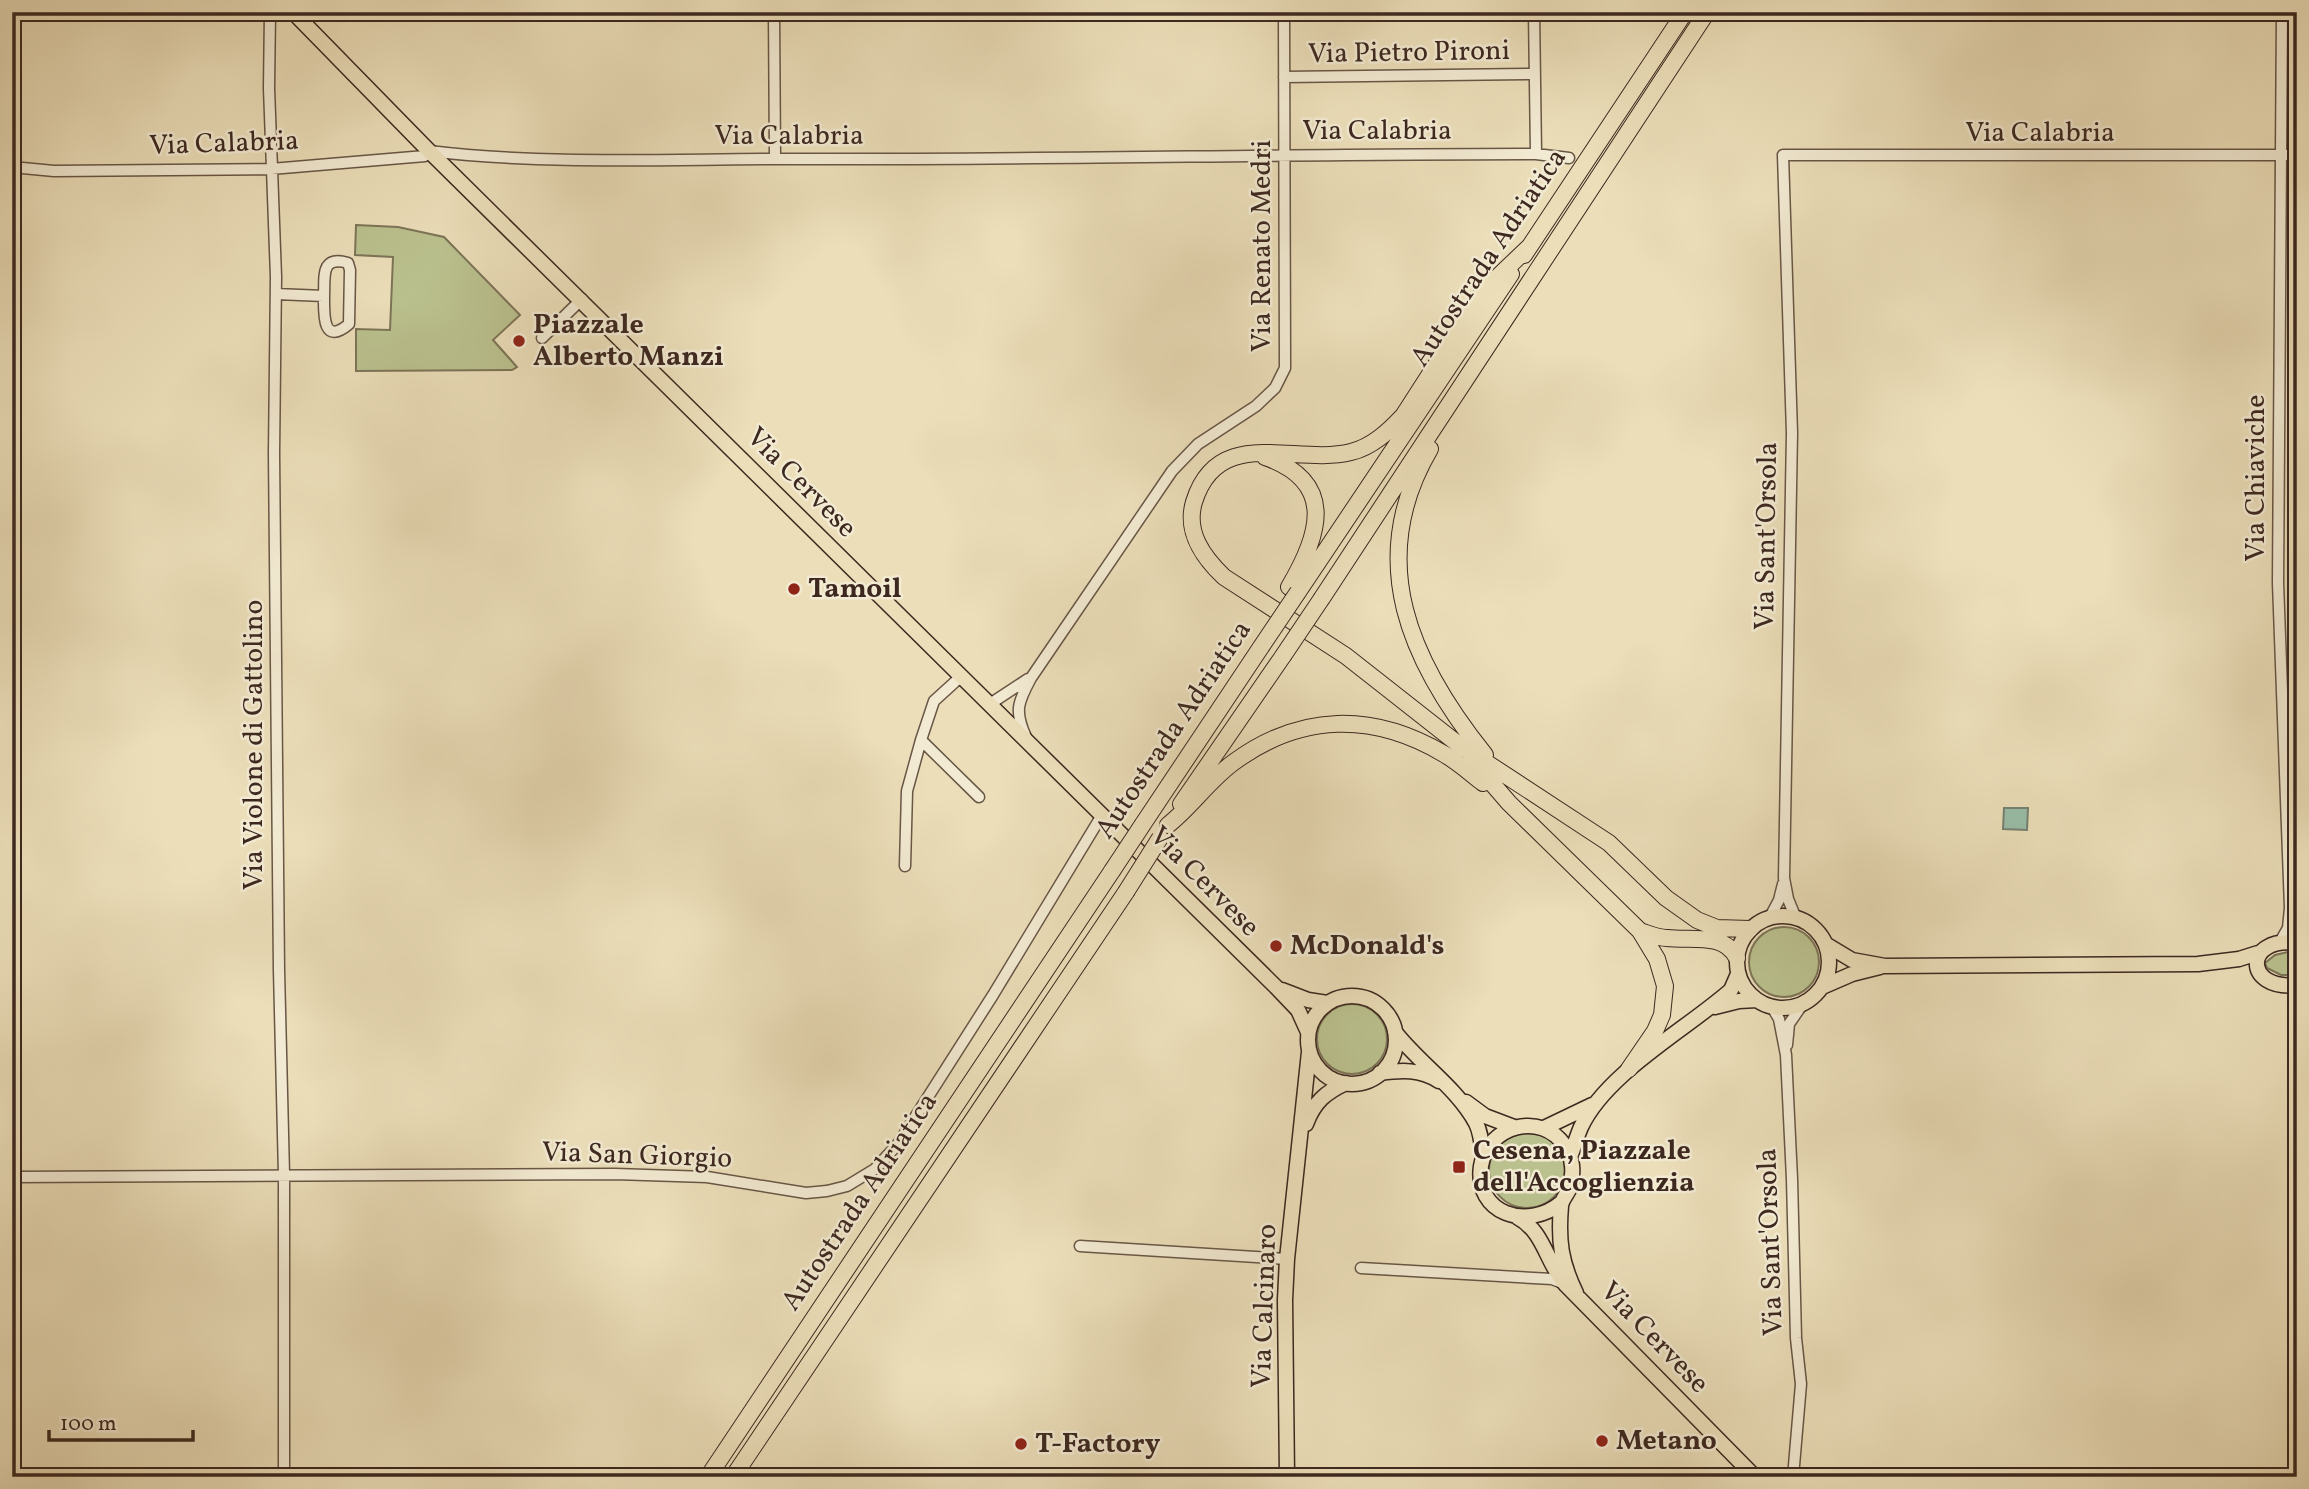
<svg xmlns="http://www.w3.org/2000/svg" width="2309" height="1489" font-family="Vollkorn,serif">
  <style>
    .green { fill: #bac18e; stroke: #7c7457; stroke-width: 2 }
    .water { fill: #99bda9; stroke: #748172; stroke-width: 2 }
    .lines { fill: none; stroke-linecap: round; stroke-linejoin: round }
    .canal { stroke: #99bda9; stroke-width: 10 }
    .minor-casing { stroke: #685646; stroke-width: 13 }
    .major-casing { stroke: #3d2820; stroke-width: 17 }
    .highway-casing { stroke: #3d2820; stroke-width: 18 }
    .minor { stroke: #f2ead2; stroke-width: 10 }
    .major { stroke: #ebdeb9; stroke-width: 14 }
    .highway { stroke: #ebdeb9; stroke-width: 16 }
    .highway-bridge-casing { stroke: #3d2820; stroke-width: 18; stroke-linecap: butt }
    .highway-bridge { stroke: #ebdeb9; stroke-width: 16 }
    .poi-dot { fill: #8f2418; stroke: #f2ead2; stroke-width: 2.5 }
    .labels { text-anchor: middle; dominant-baseline: central; stroke-width: 5; stroke-linejoin: round; paint-order: stroke }
    .street-label { font-size: 28px; fill: #3d2820; stroke: #f2ead2 }
    .poi-label { font-size: 28px; font-weight: bold; fill: #3d2820; stroke: #f2ead2; text-anchor: start }
  </style>
  <rect width="100%" height="100%" fill="#ebdeb9"/>
  <filter id="stains"><feTurbulence type="fractalNoise" baseFrequency=".00286" numOctaves="4"/><feColorMatrix values="0 0 0 0 .2 0 0 0 0 .09 0 0 0 0 .02 0 0 0 .5 -.17"/></filter>
  <radialGradient id="worn" r=".72"><stop offset=".6" stop-color="#630" stop-opacity="0"/><stop offset="1" stop-color="#630" stop-opacity=".3"/></radialGradient>
  <path class="green" d="M356 225 398 227 444 237 520 315 493 340 517 367 512 370 356 371V329L390 330 393 257 355 255Z
    M1749 962a35 35 0 1 1 70 0a35 35 0 1 1-70 0Z
    M2288 952 2297 953V975H2281L2267 968 2265 963 2275 955Z
    M1317 1039a35 35 0 1 1 70 0a35 35 0 1 1-70 0Z
    M1489 1170a38 38 0 1 1 76 0a38 38 0 1 1-76 0Z"/>
  <path class="water" d="M2004 808H2028L2027 830 2003 829Z"/>
  <g class="lines">
    <path class="canal" d="M12 23 22 12"/>
    <defs>
      <path id="minor" d="M270 12 269 88 276 277 274 453 279 970 284 1175V1477
        M774 12 775 159
        M1534 12 1536 154
        M1284 77 1534 74
        M12 167 54 171 271 169 425 156 429 151C545 165 668 159 785 159 1035 160 1286 154 1536 154L1569 158
        M276 294 324 296C324 313 322 347 349 324L350 270 348 263C320 255 325 277 324 296
        M542 338 582 299
        M990 704 1028 679
        M1026 737C1014 711 1018 702 1031 678L1172 471 1198 444 1256 406 1275 388 1285 368 1284 12
        M921 740 979 797
        M905 866 907 791 921 740 934 701 956 681 963 678
        M1795 916 1788 899 1784 878 1792 433 1783 155H2297
        M1770 917 1779 900 1783 884
        M2280 942 2288 928 2290 908 2278 583 2282 12
        M1772 1007 1779 1019 1786 1055 1792 1179 1796 1338 1801 1384 1793 1477
        M1787 1045 1789 1024 1802 1005
        M12 1177 615 1174 707 1177 806 1193 827 1191 847 1186 875 1169 898 1144 993 995 1102 815
        M1080 1246 1287 1259
        M1361 1268 1552 1279 1565 1284
        M2295 1477 2297 1383"/>
      <path id="major" d="M293 12 429 151 1276 987 1298 1010 1308 1032
        M1737 962a46 46 0 1 1 92 0a46 46 0 1 1-92 0Z
        M2297 943C2243 936 2244 991 2297 985
        M1827 945 1852 960 1885 966 2198 964 2239 959 2258 953
        M1822 987 1852 974 1880 967
        M1282 990 1308 1000 1327 1003
        M1308 1040a44 44 0 1 1 88 0a44 44 0 1 1-88 0Z
        M1715 1007 1739 1001 1757 1000
        M1395 1032C1420 1064 1456 1087 1476 1123 1481 1133 1482 1145 1483 1156
        M1380 1073C1402 1070 1420 1069 1439 1081
        M1466 1102 1485 1116 1514 1127
        M1306 1124C1314 1102 1326 1092 1346 1083
        M1544 1128 1592 1105
        M1570 1157C1574 1147 1577 1136 1581 1127 1606 1073 1687 1029 1731 990L1738 974
        M1562 1202C1527 1232 1474 1213 1481 1166 1487 1126 1541 1110 1565 1146 1573 1157 1574 1173 1570 1187 1568 1194 1562 1198 1561 1206 1558 1241 1561 1262 1576 1293
        M1517 1217C1544 1231 1546 1262 1565 1284L1755 1477
        M1287 1477 1285 1300 1287 1259 1309 1052"/>
      <path id="highway" d="M1529 247 1484 290 1403 416C1389 431 1372 447 1351 452 1295 466 1218 424 1194 502 1185 532 1203 557 1224 577L1346 656 1458 744 1609 843 1666 898 1697 920 1717 928 1750 929
        M1524 255 1685 12
        M1430 449C1364 561 1411 663 1485 755
        M1265 457C1337 482 1320 535 1289 587
        M1298 592 1511 274
        M1322 598 1707 12
        M1471 759 1509 803 1640 931 1657 959 1665 986 1662 1015 1655 1031 1629 1069
        M1181 804 1283 656
        M1143 824 1261 647
        M1168 825C1192 806 1209 780 1234 762 1301 713 1373 712 1444 754 1458 762 1470 773 1483 783
        M1640 931C1649 934 1658 938 1667 938 1692 941 1724 932 1737 958
        M708 1477 1112 871
        M733 1477 1126 892"/>
    </defs>
    <use href="#minor" class="minor-casing"/>
    <use href="#major" class="major-casing"/>
    <use href="#highway" class="highway-casing"/>
    <use href="#minor" class="minor"/>
    <use href="#major" class="major"/>
    <use href="#highway" class="highway"/>
    <defs>
      <path id="highway-bridge" d="M1261 647 1298 592
        M1283 656 1322 598
        M1112 871 1143 824
        M1126 892 1160 838"/>
    </defs>
    <use href="#highway-bridge" class="highway-bridge-casing"/>
    <use href="#highway-bridge" class="highway-bridge"/>
  </g>
  <g class="poi-dot">
    <circle cx="519" cy="341" r="7"/>
    <circle cx="794" cy="589" r="7"/>
    <circle cx="1276" cy="946" r="7"/>
    <rect x="1452" y="1160" width="14" height="14" rx="3.5"/>
    <circle cx="1602" cy="1441" r="7"/>
    <circle cx="1021" cy="1444" r="7"/>
  </g>
  <g class="labels">
    <g class="street-label">
      <text transform="translate(1409 53) rotate(-1)">Via Pietro Pironi</text>
      <text x="1377" y="131">Via Calabria</text>
      <text x="2040" y="133">Via Calabria</text>
      <text x="789" y="136">Via Calabria</text>
      <text transform="translate(224 144) rotate(-2)">Via Calabria</text>
      <text transform="translate(1262 246) rotate(-90)">Via Renato Medri</text>
      <text transform="translate(1489 258) rotate(-56)">Autostrada Adriatica</text>
      <text transform="translate(2256 478) rotate(-90)">Via Chiaviche</text>
      <text transform="translate(801 483) rotate(45)">Via Cervese</text>
      <text transform="translate(1767 536) rotate(-89)">Via Sant'Orsola</text>
      <text transform="translate(1174 730) rotate(-56)">Autostrada Adriatica</text>
      <text transform="translate(254 745) rotate(-90)">Via Violone di Gattolino</text>
      <text transform="translate(1204 882) rotate(45)">Via Cervese</text>
      <text transform="translate(637 1156) rotate(2)">Via San Giorgio</text>
      <text transform="translate(860 1202) rotate(-56)">Autostrada Adriatica</text>
      <text transform="translate(1771 1242) rotate(-92)">Via Sant'Orsola</text>
      <text transform="translate(1265 1306) rotate(-88)">Via Calcinaro</text>
      <text transform="translate(1654 1338) rotate(46)">Via Cervese</text>
    </g>
    <g class="poi-label">
      <text x="533" y="325">Piazzale<tspan x="533" dy="32">Alberto Manzi</tspan></text>
      <text x="808" y="589">Tamoil</text>
      <text x="1290" y="946">McDonald's</text>
      <text x="1473" y="1151">Cesena, Piazzale<tspan x="1473" dy="32">dell'Accoglienzia</tspan></text>
      <text x="1616" y="1441">Metano</text>
      <text x="1035" y="1444">T-Factory</text>
    </g>
  </g>
  <rect width="2309" height="1489" fill="none" stroke="#ebdeb9" stroke-width="42"/>
  <rect x="14" y="14" width="2281" height="1461" fill="none" stroke="#3d2820" stroke-width="3.5"/>
  <rect x="21" y="21" width="2267" height="1447" fill="none" stroke="#3d2820" stroke-width="2"/>
  <path d="M49 1430v10h144v-10" fill="none" stroke="#3d2820" stroke-width="3.5"/>
  <text x="60" y="1430" font-size="21" fill="#3d2820" stroke="#f2ead2" stroke-width="5" paint-order="stroke">100 m</text>
  <rect width="100%" height="100%" filter="url(#stains)"/>
  <rect width="100%" height="100%" fill="url(#worn)"/>
</svg>
